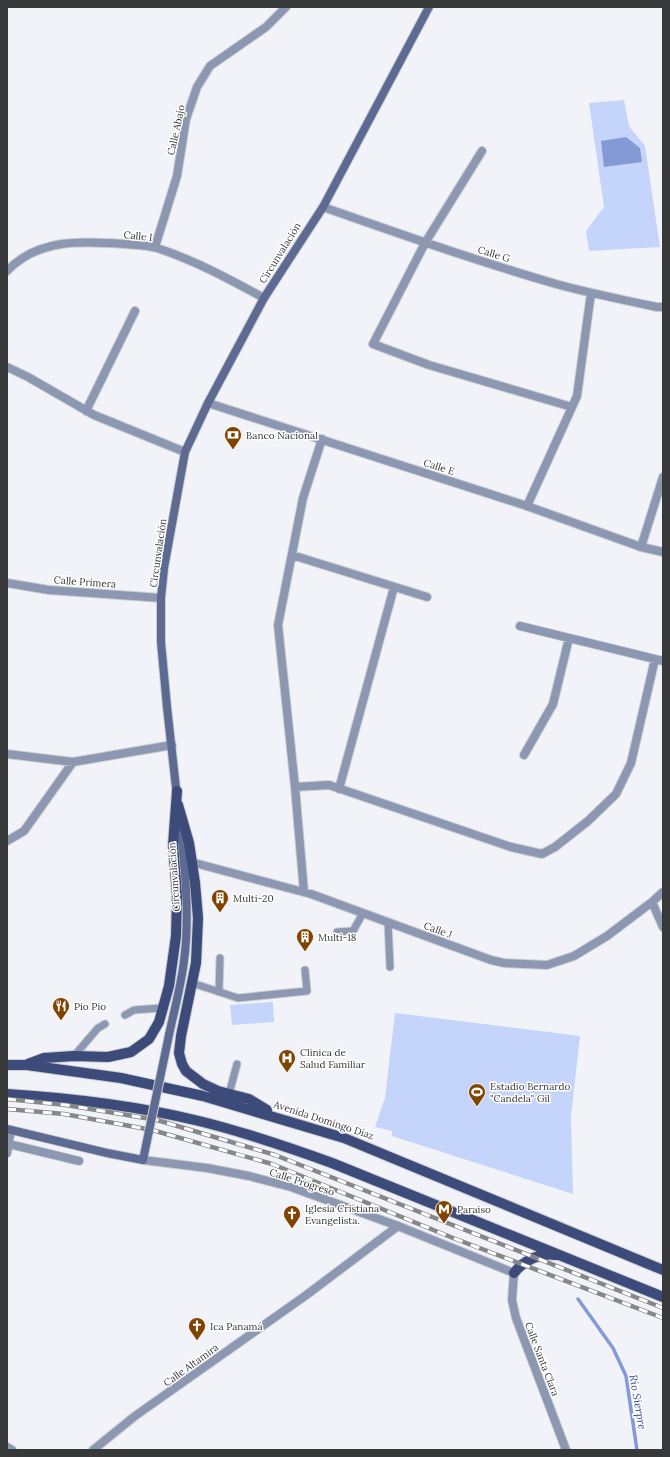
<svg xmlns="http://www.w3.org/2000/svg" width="670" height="1457" font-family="Lora,serif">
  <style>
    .green { fill: #c5d4fb }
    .water { fill: #849ad7 }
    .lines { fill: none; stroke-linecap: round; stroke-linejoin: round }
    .stream { stroke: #849ad7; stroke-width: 3.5 }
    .service-casing { stroke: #ccced2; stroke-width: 9 }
    .minor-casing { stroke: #ccced2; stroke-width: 10 }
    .tertiary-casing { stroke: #ccced2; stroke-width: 10 }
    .secondary-casing { stroke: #ccced2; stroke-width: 10 }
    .primary-casing { stroke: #ccced2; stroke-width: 12 }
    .service { stroke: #8c97b2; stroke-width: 7 }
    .minor { stroke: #8c97b2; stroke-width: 8 }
    .tertiary { stroke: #8c97b2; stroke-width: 8 }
    .secondary { stroke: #5d6a92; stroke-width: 8 }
    .primary { stroke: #3c4b79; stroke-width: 10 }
    .rail-casing { stroke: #86878a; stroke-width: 4.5 }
    .rail { stroke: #fff; stroke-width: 3; stroke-dasharray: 9; stroke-linecap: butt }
    .secondary-bridge-casing { stroke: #ccced2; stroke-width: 10; stroke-linecap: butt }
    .secondary-bridge { stroke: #5d6a92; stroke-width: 8 }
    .labels { text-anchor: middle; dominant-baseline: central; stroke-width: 3; stroke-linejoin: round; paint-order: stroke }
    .street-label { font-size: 10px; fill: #37383a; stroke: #fff }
    .poi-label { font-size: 10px; fill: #37383a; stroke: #fff; text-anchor: start }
    .water-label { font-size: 11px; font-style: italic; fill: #384d97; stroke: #fff }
  </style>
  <rect width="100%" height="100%" fill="#f1f3f8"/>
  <path class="green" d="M624 100 629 126 645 146 660 247 589 251 586 231 604 207 589 103Z
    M273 1002 274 1022 232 1025 230 1005Z
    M395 1013 580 1036 571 1116 573 1194 392 1136V1131L375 1127 385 1098Z"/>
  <path class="water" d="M626 137 640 148 642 162 604 167 601 141Z"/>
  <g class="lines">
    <path class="stream" d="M578 1299 613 1348 626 1376 637 1450"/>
    <defs>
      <path id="service" d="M388 922 390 967
        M337 932 353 931 363 913
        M192 983 238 998 307 991 305 970
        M219 992 220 958
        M125 1015 134 1010 162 1008
        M74 1056 98 1028 105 1024
        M229 1094 237 1064"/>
      <path id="minor" d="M482 151 425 243 373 344 429 365 572 407
        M323 207C400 234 477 261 556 284 589 293 623 300 657 307H663
        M155 247 177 176 186 119 197 87 210 66 266 27 286 7
        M7 271C38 238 83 241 124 244 134 245 147 245 157 248 194 260 229 279 264 298
        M7 367 28 377 94 415 185 452
        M86 411 135 311
        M527 506 577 396 591 293
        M641 547 663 477
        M292 555 427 597
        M7 583 49 590 161 598
        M520 626 663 661
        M7 754 73 762 172 745
        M524 755 553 704 569 638
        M295 787 329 785 511 847 542 854 555 847 588 821 616 794 631 763 655 659
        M339 789 394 587
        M7 841 24 831 73 762
        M191 862 311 894 491 960 504 963 547 965 574 956 607 936 652 902 663 892
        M304 892 295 787 278 625 303 498 322 439
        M652 902 663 927
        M9 1144 79 1161
        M7 1153 11 1130
        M143 1160 207 1168 249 1176 291 1187 398 1226 514 1273 512 1300 516 1318 566 1450
        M7 1447 12 1450
        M93 1450 135 1416 305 1296 398 1226"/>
      <path id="tertiary" d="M208 403 527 506 641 547 663 552"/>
      <path id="secondary" d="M177 797 167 707 161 642V598L164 568 185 452 208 403 264 298 323 207 429 7
        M169 1035C174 1011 181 986 184 961 190 916 185 869 180 824
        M7 1129 107 1153 143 1160 149 1131"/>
      <path id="primary" d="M178 805 189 843 195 883 198 918 196 963 181 1036 179 1053 182 1064 186 1071 203 1084 218 1091 249 1099 267 1110
        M28 1064 44 1058 74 1056 108 1057 131 1052 149 1039 159 1022 169 986 176 936 177 895 173 845 177 791
        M7 1065H27L121 1078 203 1096 344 1138 663 1270
        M7 1094C71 1098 137 1106 199 1121 244 1132 288 1147 332 1163L663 1297
        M514 1273C523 1261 540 1252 556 1255"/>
    </defs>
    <use href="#service" class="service-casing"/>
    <use href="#minor" class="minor-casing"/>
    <use href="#tertiary" class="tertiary-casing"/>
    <use href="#secondary" class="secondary-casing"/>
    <use href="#primary" class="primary-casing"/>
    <use href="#service" class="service"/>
    <use href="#minor" class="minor"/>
    <use href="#tertiary" class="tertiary"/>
    <use href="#secondary" class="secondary"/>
    <use href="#primary" class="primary"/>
    <defs>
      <path id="rail" d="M7 1099 66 1105 157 1120 275 1155 663 1308
        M7 1109 64 1114 152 1130 272 1164 453 1238 663 1318"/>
    </defs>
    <use href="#rail" class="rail-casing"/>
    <use href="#rail" class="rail"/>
    <defs>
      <path id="secondary-bridge" d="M149 1131 169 1035"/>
    </defs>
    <use href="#secondary-bridge" class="secondary-bridge-casing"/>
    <use href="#secondary-bridge" class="secondary-bridge"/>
  </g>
  <defs>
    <symbol id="bank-pin" viewBox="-11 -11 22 30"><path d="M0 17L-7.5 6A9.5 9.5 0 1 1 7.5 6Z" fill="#804400" stroke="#fff"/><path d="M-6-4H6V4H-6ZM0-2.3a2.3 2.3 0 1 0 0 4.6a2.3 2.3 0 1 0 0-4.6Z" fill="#fff"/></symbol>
    <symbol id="building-pin" viewBox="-11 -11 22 30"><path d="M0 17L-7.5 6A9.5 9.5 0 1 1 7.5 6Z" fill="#804400" stroke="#fff"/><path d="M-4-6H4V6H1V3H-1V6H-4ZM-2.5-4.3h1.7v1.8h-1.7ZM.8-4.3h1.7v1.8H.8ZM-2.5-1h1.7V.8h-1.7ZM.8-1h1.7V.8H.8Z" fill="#fff"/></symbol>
    <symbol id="restaurant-pin" viewBox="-11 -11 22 30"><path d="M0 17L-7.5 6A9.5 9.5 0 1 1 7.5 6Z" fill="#804400" stroke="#fff"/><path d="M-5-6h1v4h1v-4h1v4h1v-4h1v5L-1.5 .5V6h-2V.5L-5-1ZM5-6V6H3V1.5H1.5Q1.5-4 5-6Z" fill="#fff"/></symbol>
    <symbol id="hospital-pin" viewBox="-11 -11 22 30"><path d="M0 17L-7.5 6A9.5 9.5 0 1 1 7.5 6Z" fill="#804400" stroke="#fff"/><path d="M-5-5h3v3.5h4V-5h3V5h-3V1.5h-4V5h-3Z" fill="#fff"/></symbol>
    <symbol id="stadium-pin" viewBox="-11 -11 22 30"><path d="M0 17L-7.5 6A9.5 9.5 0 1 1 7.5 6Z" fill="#804400" stroke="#fff"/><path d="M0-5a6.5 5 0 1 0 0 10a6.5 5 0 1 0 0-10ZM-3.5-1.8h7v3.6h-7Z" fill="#fff"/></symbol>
    <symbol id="metro-pin" viewBox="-11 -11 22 30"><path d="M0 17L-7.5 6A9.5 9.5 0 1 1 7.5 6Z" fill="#804400" stroke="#fff"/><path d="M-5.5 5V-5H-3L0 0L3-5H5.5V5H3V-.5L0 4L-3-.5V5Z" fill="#fff"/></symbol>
    <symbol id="church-pin" viewBox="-11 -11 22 30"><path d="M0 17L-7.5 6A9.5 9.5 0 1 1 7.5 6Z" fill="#804400" stroke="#fff"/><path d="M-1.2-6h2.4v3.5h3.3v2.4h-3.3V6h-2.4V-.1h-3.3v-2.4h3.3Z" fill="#fff"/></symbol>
  </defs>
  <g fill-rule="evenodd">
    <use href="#bank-pin" x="223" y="425" width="20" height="27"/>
    <use href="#building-pin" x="210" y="888" width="20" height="27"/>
    <use href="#building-pin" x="295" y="927" width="20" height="27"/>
    <use href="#restaurant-pin" x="51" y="996" width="20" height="27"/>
    <use href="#hospital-pin" x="277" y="1048" width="20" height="27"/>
    <use href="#stadium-pin" x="467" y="1082" width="20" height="27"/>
    <use href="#metro-pin" x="434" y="1199" width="20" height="27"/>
    <use href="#church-pin" x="282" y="1204" width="20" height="27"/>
    <use href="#church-pin" x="187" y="1316" width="20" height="27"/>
  </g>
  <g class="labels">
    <g class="street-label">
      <text transform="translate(176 130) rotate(-78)">Calle Abajo</text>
      <text transform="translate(138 236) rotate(6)">Calle I</text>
      <text transform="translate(280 253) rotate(-58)">Circunvalación</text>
      <text transform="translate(494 254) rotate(17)">Calle G</text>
      <text transform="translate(439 467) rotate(18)">Calle E</text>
      <text transform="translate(158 553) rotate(-82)">Circunvalación</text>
      <text transform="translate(85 582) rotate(4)">Calle Primera</text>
      <text transform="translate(174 877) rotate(-94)">Circunvalación</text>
      <text transform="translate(438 930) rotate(20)">Calle J</text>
      <text transform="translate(324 1120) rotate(18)">Avenida Domingo Díaz</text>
      <text transform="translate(302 1182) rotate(18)">Calle Progreso</text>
      <text transform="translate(542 1359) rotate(69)">Calle Santa Clara</text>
      <text transform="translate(191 1365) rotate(-36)">Calle Altamira</text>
    </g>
    <g class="poi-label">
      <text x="246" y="435">Banco Nacional</text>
      <text x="233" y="898">Multi-20</text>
      <text x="318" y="937">Multi-18</text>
      <text x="74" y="1006">Pio Pio</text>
      <text x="300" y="1052">Clinica de<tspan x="300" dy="12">Salud Familiar</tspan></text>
      <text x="490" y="1086">Estadio Bernardo<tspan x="490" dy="12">"Candela" Gil</tspan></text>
      <text x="305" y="1208">Iglesia Cristiana<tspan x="305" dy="12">Evangelista.</tspan></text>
      <text x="457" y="1209">Paraiso</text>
      <text x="210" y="1326">Ica Panamá</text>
    </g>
    <g class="water-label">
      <text transform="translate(638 1402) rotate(80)">Rio Sierpre</text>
    </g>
  </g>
  <rect width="670" height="1457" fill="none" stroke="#37383a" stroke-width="16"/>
</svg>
